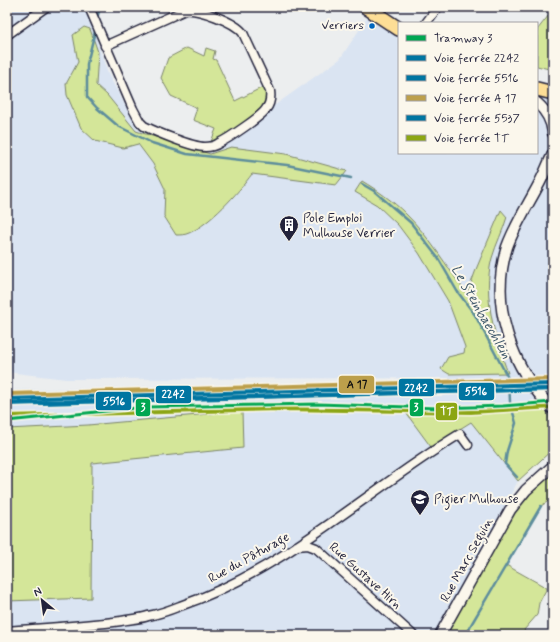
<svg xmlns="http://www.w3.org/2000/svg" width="560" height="642" font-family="Mynerve,sans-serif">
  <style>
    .built { fill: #dae4f2 }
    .green { fill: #d4e699; stroke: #7b846a }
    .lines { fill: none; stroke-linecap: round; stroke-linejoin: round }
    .stream { stroke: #5d8d9c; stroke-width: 2.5 }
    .minor-casing { stroke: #22223b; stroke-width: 11 }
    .tertiary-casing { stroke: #22223b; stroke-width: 13 }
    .primary-casing { stroke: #22223b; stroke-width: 16 }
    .minor { stroke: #fbf7ec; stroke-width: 8 }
    .tertiary { stroke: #fbf7ec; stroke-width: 10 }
    .primary { stroke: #fdde96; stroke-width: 13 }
    .rail-1-casing { stroke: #fbf7ec; stroke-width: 7 }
    .rail-2-casing { stroke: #fbf7ec; stroke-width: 7 }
    .rail-3-casing { stroke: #fbf7ec; stroke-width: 7 }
    .rail-4-casing { stroke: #fbf7ec; stroke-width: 7 }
    .rail-5-casing { stroke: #fbf7ec; stroke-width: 7 }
    .rail-1 { stroke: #0075a1; stroke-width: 4 }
    .rail-2 { stroke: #0075a1; stroke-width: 4 }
    .rail-3 { stroke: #bc9f4b; stroke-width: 4 }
    .rail-4 { stroke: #0075a1; stroke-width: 4 }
    .rail-5 { stroke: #8ca612; stroke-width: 4 }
    .tram-1-casing { stroke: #fbf7ec; stroke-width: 6 }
    .tram-1 { stroke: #00a651; stroke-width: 3 }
    .bus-dot { fill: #0065bd; stroke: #fbf7ec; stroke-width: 1.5 }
    .labels { text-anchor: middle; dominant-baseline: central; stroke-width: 4; stroke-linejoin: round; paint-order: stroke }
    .bus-label { font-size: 12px; fill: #22223b; stroke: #fbf7ec; text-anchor: end }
    .poi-label { font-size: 13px; fill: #22223b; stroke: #fbf7ec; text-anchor: start }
    .street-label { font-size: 13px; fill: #22223b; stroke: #fbf7ec }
    .water-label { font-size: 14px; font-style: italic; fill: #3f586b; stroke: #fbf7ec }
    .line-badge { stroke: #fbf7ec; stroke-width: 1.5 }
    .badge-label { font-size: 11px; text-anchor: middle; font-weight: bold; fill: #fff }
    .pale-badge-label { font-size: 11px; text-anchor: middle; font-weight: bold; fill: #111 }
  </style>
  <rect width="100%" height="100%" fill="#eceeef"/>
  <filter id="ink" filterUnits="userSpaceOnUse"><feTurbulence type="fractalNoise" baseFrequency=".025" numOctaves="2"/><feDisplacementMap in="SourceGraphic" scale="8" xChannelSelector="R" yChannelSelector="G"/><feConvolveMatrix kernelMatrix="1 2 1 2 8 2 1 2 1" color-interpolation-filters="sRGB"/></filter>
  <g filter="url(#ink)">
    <path class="built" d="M7 7H86L108 74 138 129 209 152 340 59 367 18 399 38V153H537V90L553 93V378H547L546 405 406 414 471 422 518 481 435 635H7V390L520 378 66 379 7 372Z"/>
    <path class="green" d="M549 15 553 17V70L537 66V30Z
      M84 27 90 29 98 52 96 85 107 95 136 131 210 154 231 147 286 154 347 171 336 185 252 174C238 193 210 224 189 233 185 235 180 235 176 235L164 216 165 189 153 164 138 144 123 148 95 141 81 128 67 95 66 84 78 62 73 35Z
      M187 48 204 56 206 48 215 51 213 59 216 60 235 101 267 85 271 96 264 112 209 147 216 129 193 120 197 108 171 96 161 78 168 58Z
      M362 181C377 190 393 201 405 213 429 236 447 267 467 294L477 267 501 210 507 217C503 231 496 244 492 258 482 295 495 338 508 373L449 374 441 369 448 357 464 353 465 347 448 301 419 253 398 225 377 205 355 192Z
      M546 405 553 435V449L518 481 471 422 431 447 406 413Z
      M242 411 243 448 92 463 91 598 7 601V429L88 425Z
      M553 466V498L541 506 506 565 547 588 539 603 537 615 524 630 528 635H440L510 510Z"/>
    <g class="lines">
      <path class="stream" d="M98 15 100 7
        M95 31 87 64V97L97 108 118 126 152 143 187 154 287 165 351 178
        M362 184 374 191 411 223 438 258 457 291 475 315 506 374 509 380 510 402 516 423 507 451 505 464 517 477
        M465 635 541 506"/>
      <defs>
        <path id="minor" d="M89 7 133 109 140 122 144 126C156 132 192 147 205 147 210 147 215 146 219 143 228 139 262 116 266 109 270 104 271 98 270 91L243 33C235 22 198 8 185 10L105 46
          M426 23 438 7
          M7 35 46 7
          M297 546 308 545 316 548 413 635
          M7 631C45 628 84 626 121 621 130 619 140 619 148 616 159 614 170 610 180 606 285 570 367 490 460 434L468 445"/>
        <path id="tertiary" d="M537 103C546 111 552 121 553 133
          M553 154C548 164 544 175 539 184 528 205 515 225 507 247 489 305 511 368 553 409
          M440 635 510 510 526 490 553 466"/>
        <path id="primary" d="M366 7 399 29
          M537 89 553 93"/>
      </defs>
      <use href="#minor" class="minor-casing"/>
      <use href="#tertiary" class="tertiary-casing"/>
      <use href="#primary" class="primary-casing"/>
      <use href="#minor" class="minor"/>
      <use href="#tertiary" class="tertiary"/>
      <use href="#primary" class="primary"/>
      <defs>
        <path id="rail-1" d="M7 399 553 384"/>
        <path id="rail-2" d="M7 404 553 389"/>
        <path id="rail-3" d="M7 394 553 379"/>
        <path id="rail-4" d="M7 403 553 389"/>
        <path id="rail-5" d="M7 416 280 409 471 412 553 407"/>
      </defs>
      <use href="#rail-1" class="rail-1-casing"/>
      <use href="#rail-2" class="rail-2-casing"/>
      <use href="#rail-3" class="rail-3-casing"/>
      <use href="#rail-4" class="rail-4-casing"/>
      <use href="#rail-5" class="rail-5-casing"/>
      <use href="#rail-1" class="rail-1"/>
      <use href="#rail-2" class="rail-2"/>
      <use href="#rail-3" class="rail-3"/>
      <use href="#rail-4" class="rail-4"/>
      <use href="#rail-5" class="rail-5"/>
      <defs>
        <path id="tram-1" d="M7 421 146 407 318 404 439 408 503 406 553 402"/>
      </defs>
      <use href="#tram-1" class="tram-1-casing"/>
      <use href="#tram-1" class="tram-1"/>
    </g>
  </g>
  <defs>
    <symbol id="building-pin" viewBox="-11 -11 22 30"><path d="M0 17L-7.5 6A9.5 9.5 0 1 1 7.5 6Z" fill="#22223b" stroke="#fbf7ec"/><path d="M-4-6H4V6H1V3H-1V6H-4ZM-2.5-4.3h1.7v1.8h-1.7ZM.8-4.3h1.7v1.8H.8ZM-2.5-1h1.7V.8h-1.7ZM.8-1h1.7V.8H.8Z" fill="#fff"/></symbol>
    <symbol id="university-pin" viewBox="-11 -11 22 30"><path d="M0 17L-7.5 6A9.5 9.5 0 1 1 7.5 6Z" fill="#22223b" stroke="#fbf7ec"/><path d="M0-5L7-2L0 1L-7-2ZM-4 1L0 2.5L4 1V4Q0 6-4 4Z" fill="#fff"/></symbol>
  </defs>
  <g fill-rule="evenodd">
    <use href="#building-pin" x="278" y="214" width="22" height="30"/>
    <use href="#university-pin" x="409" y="488" width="22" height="30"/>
  </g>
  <circle class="bus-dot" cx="372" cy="26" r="3.5"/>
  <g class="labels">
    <g class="bus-label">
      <text x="364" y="26">Verriers</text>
    </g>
    <g class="poi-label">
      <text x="303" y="218">Pole Emploi<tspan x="303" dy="15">Mulhouse Verrier</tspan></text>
      <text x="434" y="499">Pigier Mulhouse</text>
    </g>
    <g class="street-label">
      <text transform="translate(249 558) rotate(-29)">Rue du Pâturage</text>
      <text transform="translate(467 560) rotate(-61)">Rue Marc Seguin</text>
      <text transform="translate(365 576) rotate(42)">Rue Gustave Hirn</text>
    </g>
    <g class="water-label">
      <text transform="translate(481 312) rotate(60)">Le Steinbaechlein</text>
    </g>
  </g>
  <g class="line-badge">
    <rect x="338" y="375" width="37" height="19" rx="4" fill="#bc9f4b"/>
    <rect x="398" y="378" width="37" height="19" rx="4" fill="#0075a1"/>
    <rect x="458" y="382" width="37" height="19" rx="4" fill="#0075a1"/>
    <rect x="155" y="385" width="37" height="19" rx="4" fill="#0075a1"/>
    <rect x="95" y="391" width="37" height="20" rx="4" fill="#0075a1"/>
    <rect x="409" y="398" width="15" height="19" rx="4" fill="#00a651"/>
    <rect x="135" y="398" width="16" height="19" rx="4" fill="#00a651"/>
    <rect x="435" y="402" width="23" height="19" rx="4" fill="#8ca612"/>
  </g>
  <g class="badge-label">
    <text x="416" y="392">2242</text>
    <text x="476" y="395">5516</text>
    <text x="173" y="398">2242</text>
    <text x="114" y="405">5516</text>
    <text x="416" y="411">3</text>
    <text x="143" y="411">3</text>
    <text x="447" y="415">TT</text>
  </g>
  <g class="pale-badge-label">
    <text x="357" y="388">A 17</text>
  </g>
  <rect width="560" height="642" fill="none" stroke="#fbf7ec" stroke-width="24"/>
  <rect x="12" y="12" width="536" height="618" fill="none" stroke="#22223b" stroke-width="1.5" filter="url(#ink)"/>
  <rect x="398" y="22" width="140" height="132" fill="#fbf7ec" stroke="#a4a2a5"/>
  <rect x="406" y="35" width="20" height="6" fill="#00a651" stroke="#a4a2a5"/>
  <text x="434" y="42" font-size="12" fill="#22223b">Tramway 3</text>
  <rect x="406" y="55" width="20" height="6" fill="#0075a1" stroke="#a4a2a5"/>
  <text x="434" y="62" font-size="12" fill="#22223b">Voie ferrée 2242</text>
  <rect x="406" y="75" width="20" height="6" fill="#0075a1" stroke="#a4a2a5"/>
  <text x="434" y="82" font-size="12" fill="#22223b">Voie ferrée 5516</text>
  <rect x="406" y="95" width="20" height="6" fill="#bc9f4b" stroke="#a4a2a5"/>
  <text x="434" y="102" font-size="12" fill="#22223b">Voie ferrée A 17</text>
  <rect x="406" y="115" width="20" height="6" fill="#0075a1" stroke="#a4a2a5"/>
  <text x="434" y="122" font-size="12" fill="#22223b">Voie ferrée 5537</text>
  <rect x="406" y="135" width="20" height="6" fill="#8ca612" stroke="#a4a2a5"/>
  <text x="434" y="142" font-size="12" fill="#22223b">Voie ferrée TT</text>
  <g transform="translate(42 600) rotate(331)" stroke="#fbf7ec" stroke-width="3" paint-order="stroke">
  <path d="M0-3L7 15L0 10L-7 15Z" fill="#22223b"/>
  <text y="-6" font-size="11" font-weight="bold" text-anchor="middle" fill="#22223b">N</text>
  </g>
</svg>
